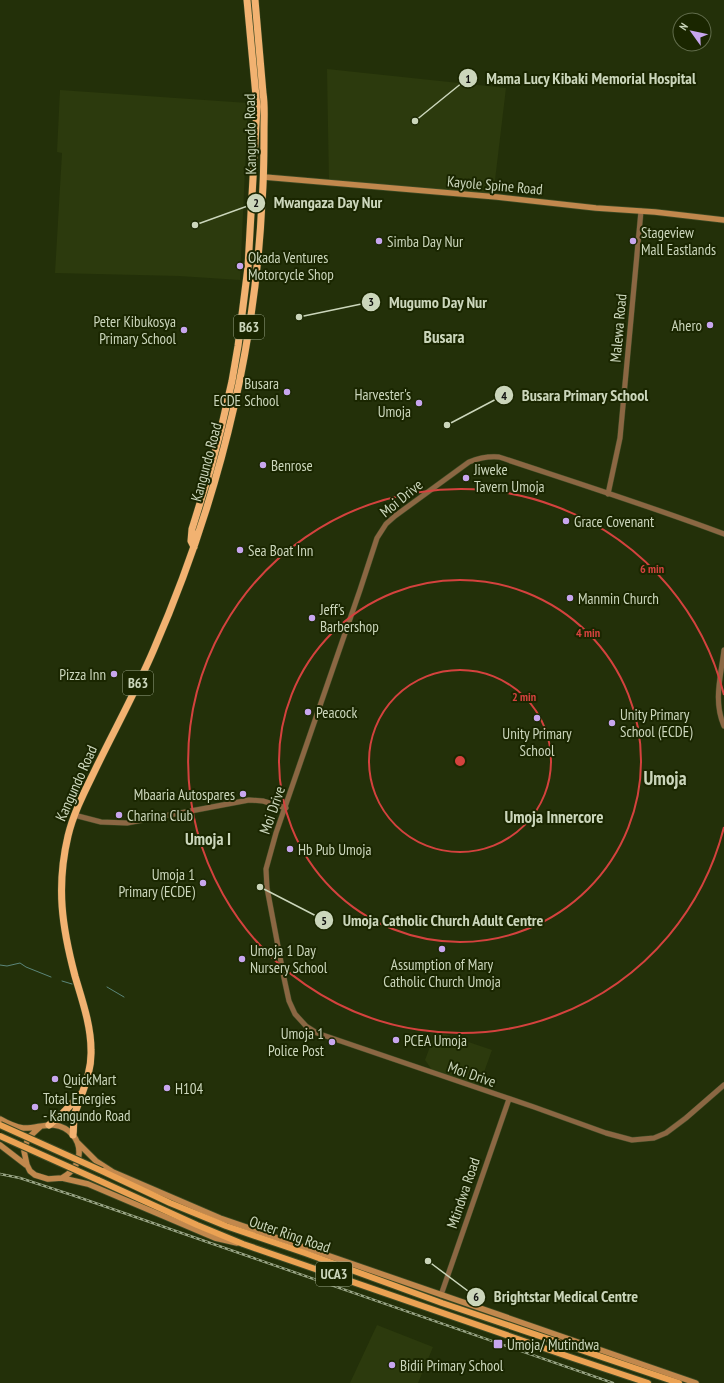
<svg xmlns="http://www.w3.org/2000/svg" width="724" height="1383" font-family="'PT Sans Narrow',sans-serif">
  <style>
    .built { fill: #2c3a0d }
    .lines { fill: none; stroke-linecap: round; stroke-linejoin: round }
    .stream { stroke: #5b867a; stroke-width: 1 }
    .tertiary-casing { stroke: #3e4b25; stroke-width: 6 }
    .secondary-casing { stroke: #3e4b25; stroke-width: 7 }
    .primary-casing { stroke: #3e4b25; stroke-width: 8 }
    .trunk-casing { stroke: #3e4b25; stroke-width: 8 }
    .tertiary { stroke: #8b6743; stroke-width: 5 }
    .secondary { stroke: #c1884d; stroke-width: 5.5 }
    .primary { stroke: #eba253; stroke-width: 6 }
    .trunk { stroke: #f2b271; stroke-width: 7 }
    .rail-casing { stroke: #99a586; stroke-width: 2.5 }
    .rail { stroke: #1a2600; stroke-width: 1; stroke-dasharray: 3; stroke-linecap: butt }
    .primary-bridge-casing { stroke: #3e4b25; stroke-width: 8; stroke-linecap: butt }
    .primary-bridge { stroke: #eba253; stroke-width: 6 }
    .ring { fill: none; stroke: #d4423e; stroke-width: 2 }
    .poi-dot { fill: #c8a6ef; stroke: #1a2600; stroke-width: 1.5 }
    .labels { text-anchor: middle; dominant-baseline: central; stroke-width: 4; stroke-linejoin: round; paint-order: stroke }
    .shield { fill: #1a2600; stroke: #96a183; stroke-width: 1 }
    .shield-label { font-size: 14px; font-weight: bold; fill: #cbd6bb }
    .street-label { font-size: 15px; fill: #cbd6bb; stroke: #1a2600 }
    .poi-label { font-size: 15px; fill: #cbd6bb; stroke: #1a2600; text-anchor: start }
    .quarter-label { font-size: 17px; font-weight: bold; fill: #cbd6bb; stroke: #1a2600 }
    .district-label { font-size: 19px; font-weight: bold; fill: #cbd6bb; stroke: #1a2600 }
    .centre { fill: #d4423e; stroke: #1a2600; stroke-width: 2 }
    .ring-label { font-size: 12px; text-anchor: middle; font-weight: bold; fill: #d4423e; stroke: #1a2600; stroke-width: 4; stroke-linejoin: round; paint-order: stroke }
    .leader { fill: none; stroke: #cbd6bb; stroke-width: 1.5 }
    .callout-dot { fill: #cbd6bb; stroke: #1a2600; stroke-width: 1.5 }
    .mark-label { font-size: 12px; text-anchor: middle; font-weight: bold; fill: #111 }
    .callout-label { font-size: 16px; text-anchor: middle; font-weight: bold; fill: #cbd6bb; stroke: #1a2600; stroke-width: 4; stroke-linejoin: round; paint-order: stroke }
  </style>
  <rect width="100%" height="100%" fill="#233009"/>
  <path class="built" d="M327 69 506 88 493 197 329 184Z
    M60 90 248 103 240 280 179 276 55 273 62 153 57 152Z
    M436 1031 492 1050 479 1086 432 1070 425 1060Z
    M377 1325 433 1347 418 1383H350Z"/>
  <g class="lines">
    <path class="stream" d="M0 965 7 966 20 963 26 967 51 977
      M62 981 72 984
      M107 987 124 997"/>
    <defs>
      <path id="tertiary" d="M608 494 620 438 641 211
        M724 534C650 506 574 482 499 457 488 456 479 458 469 462L395 516 386 524 377 538 360 590 276 833 266 869 267 888 284 978 289 1001 295 1014 306 1026 317 1033 534 1107 606 1133 632 1140 654 1138 666 1133 686 1118 724 1085
        M724 650C721 676 713 701 724 726
        M74 815 101 822 127 823 249 800 263 801 286 808
        M441 1295 509 1099"/>
      <path id="secondary" d="M264 177 497 197 596 208 655 212 724 220
        M0 1119C7 1123 15 1127 23 1128 33 1129 44 1124 54 1125 69 1127 80 1139 79 1154 78 1166 71 1173 62 1178
        M40 1127 28 1138 24 1151 27 1165 30 1171 35 1175 48 1179 62 1178 88 1184 215 1238 237 1243
        M78 1143 96 1161 113 1172 220 1218 696 1383
        M0 1145 26 1165"/>
      <path id="primary" d="M102 1171 170 1203 226 1226 305 1253 442 1303 679 1383
        M98 1180 197 1225 243 1244 567 1356 648 1383"/>
      <path id="trunk" d="M194 547 191 541 192 529 210 471 221 429 232 381 238 346 248 267 257 107 247 0
        M49 1125 61 1115 81 1094
        M73 1135C74 1128 73 1120 75 1113 82 1092 92 1073 91 1050 91 1025 82 1000 75 976 62 927 56 887 68 836 74 811 86 789 97 766 116 727 137 689 154 649 216 506 255 356 262 201 264 178 264 154 264 130 264 117 265 106 263 93L255 0"/>
    </defs>
    <use href="#tertiary" class="tertiary-casing"/>
    <use href="#secondary" class="secondary-casing"/>
    <use href="#primary" class="primary-casing"/>
    <use href="#trunk" class="trunk-casing"/>
    <use href="#tertiary" class="tertiary"/>
    <use href="#secondary" class="secondary"/>
    <use href="#primary" class="primary"/>
    <use href="#trunk" class="trunk"/>
    <defs>
      <path id="rail" d="M0 1174 20 1178 75 1196 613 1383"/>
    </defs>
    <use href="#rail" class="rail-casing"/>
    <use href="#rail" class="rail"/>
    <defs>
      <path id="primary-bridge" d="M0 1125 102 1171
        M0 1136 98 1180"/>
    </defs>
    <use href="#primary-bridge" class="primary-bridge-casing"/>
    <use href="#primary-bridge" class="primary-bridge"/>
  </g>
  <g class="ring">
    <circle cx="460" cy="761" r="91"/>
    <circle cx="460" cy="761" r="181"/>
    <path d="M724 827A272 272 0 1 1 724 695"/>
  </g>
  <g class="poi-dot">
    <circle cx="379" cy="241" r="4"/>
    <circle cx="633" cy="241" r="4"/>
    <circle cx="240" cy="266" r="4"/>
    <circle cx="710" cy="325" r="4"/>
    <circle cx="184" cy="330" r="4"/>
    <circle cx="287" cy="392" r="4"/>
    <circle cx="419" cy="403" r="4"/>
    <circle cx="263" cy="465" r="4"/>
    <circle cx="466" cy="478" r="4"/>
    <circle cx="566" cy="521" r="4"/>
    <circle cx="240" cy="550" r="4"/>
    <circle cx="570" cy="598" r="4"/>
    <circle cx="312" cy="618" r="4"/>
    <circle cx="114" cy="674" r="4"/>
    <circle cx="308" cy="712" r="4"/>
    <circle cx="537" cy="718" r="4"/>
    <circle cx="612" cy="723" r="4"/>
    <circle cx="243" cy="794" r="4"/>
    <circle cx="119" cy="815" r="4"/>
    <circle cx="290" cy="849" r="4"/>
    <circle cx="203" cy="883" r="4"/>
    <circle cx="442" cy="949" r="4"/>
    <circle cx="242" cy="959" r="4"/>
    <circle cx="396" cy="1040" r="4"/>
    <circle cx="332" cy="1042" r="4"/>
    <circle cx="55" cy="1079" r="4"/>
    <circle cx="167" cy="1088" r="4"/>
    <circle cx="35" cy="1107" r="4"/>
    <rect x="493" y="1339" width="10" height="10" rx="2"/>
    <circle cx="392" cy="1365" r="4"/>
  </g>
  <g class="labels">
    <g class="shield">
      <rect x="234" y="315" width="30" height="24" rx="3"/>
      <rect x="123" y="671" width="30" height="24" rx="3"/>
      <rect x="316" y="1262" width="36" height="24" rx="3"/>
    </g>
    <g class="shield-label">
      <text x="249" y="327">B63</text>
      <text x="138" y="683">B63</text>
      <text x="334" y="1274">UCA3</text>
    </g>
    <g class="street-label">
      <text transform="translate(250 134) rotate(-91)">Kangundo Road</text>
      <text transform="translate(495 185) rotate(5)">Kayole Spine Road</text>
      <text transform="translate(618 328) rotate(-85)">Malewa Road</text>
      <text transform="translate(206 462) rotate(-75)">Kangundo Road</text>
      <text transform="translate(401 498) rotate(-39)">Moi Drive</text>
      <text transform="translate(76 783) rotate(-66)">Kangundo Road</text>
      <text transform="translate(272 810) rotate(-71)">Moi Drive</text>
      <text transform="translate(472 1074) rotate(19)">Moi Drive</text>
      <text transform="translate(463 1193) rotate(-71)">Mtindwa Road</text>
      <text transform="translate(290 1234) rotate(19)">Outer Ring Road</text>
    </g>
    <g class="poi-label">
      <text x="641" y="232">Stageview<tspan x="641" dy="17">Mall Eastlands</tspan></text>
      <text x="387" y="241">Simba Day Nur</text>
      <text x="248" y="257">Okada Ventures<tspan x="248" dy="17">Motorcycle Shop</tspan></text>
      <text x="176" y="321" text-anchor="end">Peter Kibukosya<tspan x="176" dy="17">Primary School</tspan></text>
      <text x="702" y="325" text-anchor="end">Ahero</text>
      <text x="279" y="383" text-anchor="end">Busara<tspan x="279" dy="17">ECDE School</tspan></text>
      <text x="411" y="394" text-anchor="end">Harvester's<tspan x="411" dy="17">Umoja</tspan></text>
      <text x="271" y="465">Benrose</text>
      <text x="474" y="469">Jiweke<tspan x="474" dy="17">Tavern Umoja</tspan></text>
      <text x="574" y="521">Grace Covenant</text>
      <text x="248" y="550">Sea Boat Inn</text>
      <text x="578" y="598">Manmin Church</text>
      <text x="320" y="609">Jeff's<tspan x="320" dy="17">Barbershop</tspan></text>
      <text x="106" y="674" text-anchor="end">Pizza Inn</text>
      <text x="316" y="712">Peacock</text>
      <text x="620" y="714">Unity Primary<tspan x="620" dy="17">School (ECDE)</tspan></text>
      <text x="537" y="733" text-anchor="middle">Unity Primary<tspan x="537" dy="17">School</tspan></text>
      <text x="235" y="794" text-anchor="end">Mbaaria Autospares</text>
      <text x="127" y="815">Charina Club</text>
      <text x="298" y="849">Hb Pub Umoja</text>
      <text x="195" y="874" text-anchor="end">Umoja 1<tspan x="195" dy="17">Primary (ECDE)</tspan></text>
      <text x="250" y="950">Umoja 1 Day<tspan x="250" dy="17">Nursery School</tspan></text>
      <text x="442" y="964" text-anchor="middle">Assumption of Mary<tspan x="442" dy="17">Catholic Church Umoja</tspan></text>
      <text x="324" y="1033" text-anchor="end">Umoja 1<tspan x="324" dy="17">Police Post</tspan></text>
      <text x="404" y="1040">PCEA Umoja</text>
      <text x="63" y="1079">QuickMart</text>
      <text x="175" y="1088">H104</text>
      <text x="43" y="1098">Total Energies<tspan x="43" dy="17">- Kangundo Road</tspan></text>
      <text x="507" y="1344">Umoja/ Mutindwa</text>
      <text x="400" y="1365">Bidii Primary School</text>
    </g>
    <g class="quarter-label">
      <text x="444" y="337">Busara</text>
      <text x="554" y="817">Umoja Innercore</text>
      <text x="208" y="839">Umoja I</text>
    </g>
    <g class="district-label">
      <text x="665" y="778">Umoja</text>
    </g>
  </g>
  <circle cx="460" cy="761" r="6" class="centre"/>
  <g class="ring-label">
    <text x="652" y="573">6 min</text>
    <text x="588" y="637">4 min</text>
    <text x="524" y="701">2 min</text>
  </g>
  <path class="leader" d="M415 121L468 78M195 225L256 203M299 317L371 302M447 425L504 395M260 887L324 920M428 1261L476 1297"/>
  <g class="callout-dot">
    <circle cx="415" cy="121" r="4"/>
    <circle cx="195" cy="225" r="4"/>
    <circle cx="299" cy="317" r="4"/>
    <circle cx="447" cy="425" r="4"/>
    <circle cx="260" cy="887" r="4"/>
    <circle cx="428" cy="1261" r="4"/>
    <circle cx="468" cy="78" r="10"/>
    <circle cx="256" cy="203" r="10"/>
    <circle cx="371" cy="302" r="10"/>
    <circle cx="504" cy="395" r="10"/>
    <circle cx="324" cy="920" r="10"/>
    <circle cx="476" cy="1297" r="10"/>
  </g>
  <g class="mark-label">
    <text x="468" y="83">1</text>
    <text x="256" y="207">2</text>
    <text x="371" y="306">3</text>
    <text x="504" y="400">4</text>
    <text x="324" y="925">5</text>
    <text x="476" y="1301">6</text>
  </g>
  <g class="callout-label">
    <text x="591" y="84">Mama Lucy Kibaki Memorial Hospital</text>
    <text x="328" y="208">Mwangaza Day Nur</text>
    <text x="438" y="308">Mugumo Day Nur</text>
    <text x="585" y="401">Busara Primary School</text>
    <text x="443" y="926">Umoja Catholic Church Adult Centre</text>
    <text x="566" y="1302">Brightstar Medical Centre</text>
  </g>
  <g transform="translate(692 32) rotate(303)"><circle r="19" fill="#1a2600" stroke="#616c4b"/>
  <path d="M0-3L7 15L0 10L-7 15Z" fill="#c8a6ef"/>
  <text y="-6" font-size="11" font-weight="bold" text-anchor="middle" fill="#cbd6bb">N</text>
  </g>
</svg>
